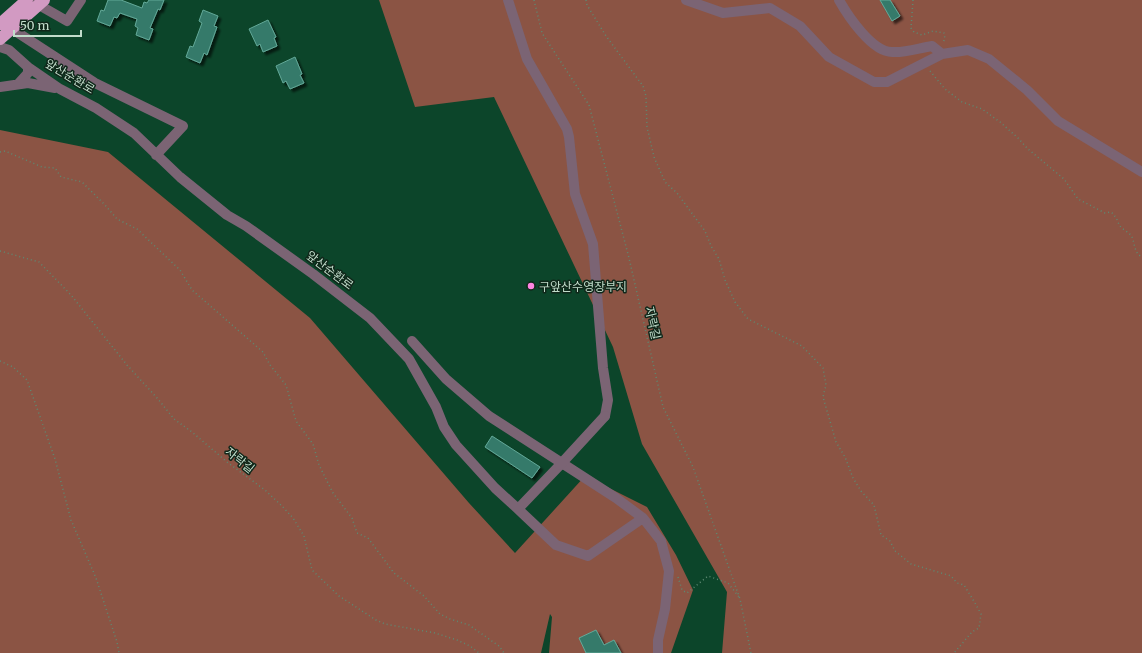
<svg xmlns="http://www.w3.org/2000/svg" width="1142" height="653" font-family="Merriweather,'Noto Sans KR',serif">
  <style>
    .green { fill: #8b5444 }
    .building { fill: #347a6b; stroke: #63a998; filter: url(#shadow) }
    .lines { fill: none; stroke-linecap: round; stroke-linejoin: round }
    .path { stroke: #5d8972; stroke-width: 1.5; stroke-dasharray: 1 3; stroke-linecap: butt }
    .minor { stroke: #7b6474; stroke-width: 10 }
    .minor-bridge { stroke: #7b6474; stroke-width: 10 }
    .highway-bridge { stroke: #d29ac2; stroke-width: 12 }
    .poi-dot { fill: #fe86e1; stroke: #10271a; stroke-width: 1.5 }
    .labels { text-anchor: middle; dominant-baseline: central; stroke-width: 3; stroke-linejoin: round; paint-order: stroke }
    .street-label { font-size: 12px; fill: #c1dcca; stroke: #10271a }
    .poi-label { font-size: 12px; fill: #c1dcca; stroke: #10271a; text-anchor: start }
  </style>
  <defs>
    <filter id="shadow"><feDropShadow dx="3" dy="3" stdDeviation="1" flood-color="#0009"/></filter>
  </defs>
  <rect width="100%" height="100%" fill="#0c452a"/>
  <path class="green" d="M379 0H1142V653H722L727 592 642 444 613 347 494 97 415 107Z
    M0 130 108 152 310 318 469 503 515 553 585 476 647 507 676 555 693 590 671 653H549L552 617 550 614 541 653H0Z"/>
  <path class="building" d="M108 0H121L142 8 144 2 147 3 149 0H164L160 10 158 9 150 28 153 29 149 40 136 35 138 28 135 26 137 19 120 13 117 18 114 17 110 26 97 21 101 10 104 11Z
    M880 0H890L900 16 892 21Z
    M203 10 218 16 214 26 217 27 207 55 204 53 200 63 186 57 190 46 193 47 202 23 199 21Z
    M268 20 276 37 274 38 277 46 263 52 260 44 257 46 249 29Z
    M295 57 302 74 300 75 304 83 290 89 286 81 283 83 276 66Z
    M492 436 540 467 532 478 485 447Z
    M596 630 604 645 614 640 621 653H586L579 638Z"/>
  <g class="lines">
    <path class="path" d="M534 0 542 33 589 105 629 258 663 407 693 467 740 599 751 653
      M586 0 587 5 606 36 643 86 646 96 647 127 654 157 665 182 677 193 705 231 711 246 719 259 725 280 735 302 748 319 802 346 823 368 826 385 823 397 836 442 845 457 853 478 861 491 874 505 881 535 890 541 895 551 911 564 948 575 951 576 957 583 964 585 975 603 981 614 979 628 972 632 954 653
      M913 0 911 28 914 32 922 35 933 31 944 33 945 39 943 42
      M930 71 945 89 962 102 982 109 1000 122 1018 138 1028 149 1064 179 1078 199 1105 213 1111 212C1119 219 1117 224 1122 228 1125 231 1130 233 1132 237 1135 244 1134 253 1142 257
      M0 152 5 151 42 167 55 168 61 177 82 182 105 205 117 219 137 229 180 270 192 290 263 352 270 365 286 385 296 421 313 444 319 465 333 493 352 518 357 533 368 538 394 573 424 596 440 614 450 619 469 625 499 646 504 653
      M0 251 39 262 71 295 127 365 158 399 174 419 192 432 227 462 265 490 282 506 293 518 304 536 312 570 339 596 376 620 385 624 435 633 457 640 470 646 479 653
      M0 361 13 367 27 380 55 459 71 520 96 578 117 642 119 653
      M678 577 682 590 687 593 708 576 728 583 739 597"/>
    <path class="minor" d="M30 0 67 21 81 0
      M508 0 527 59 567 129 569 137 575 194 593 244 603 368 608 400 605 416
      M686 0 723 13 770 8 800 26 829 57 874 82H887L942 54 968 50 989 59 1027 90 1058 121 1142 172
      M839 0C848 16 872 52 892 52 905 53 919 48 932 46L942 54
      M6 25 95 83 183 126 156 155
      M0 47 9 50 28 67V73L18 84
      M28 67 60 89 96 108 134 133 180 177 227 215 246 226 313 274 370 318 409 359 436 407 444 427 456 445 495 488 518 509 560 465
      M0 87 28 83 55 88
      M412 341 446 379 489 416 616 498 643 518
      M518 509 556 545 588 556 643 518 661 541 669 571 665 609 658 640V653"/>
    <path class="minor-bridge" d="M560 465 605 416"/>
    <path class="highway-bridge" d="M0 24 27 0
      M0 39 44 0"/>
  </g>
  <circle class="poi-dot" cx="531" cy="286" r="4"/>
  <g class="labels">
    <g class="street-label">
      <text transform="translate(70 76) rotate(31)">앞산순환로</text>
      <text transform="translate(330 270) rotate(37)">앞산순환로</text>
      <text transform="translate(653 323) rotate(77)">자락길</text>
      <text transform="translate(240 460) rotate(38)">자락길</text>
    </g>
    <g class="poi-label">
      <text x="539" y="286">구앞산수영장부지</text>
    </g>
  </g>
  <path d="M14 30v6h67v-6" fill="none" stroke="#c1dcca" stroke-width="2"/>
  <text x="20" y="30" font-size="12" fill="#c1dcca" stroke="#10271a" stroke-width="3" paint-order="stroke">50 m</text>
</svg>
